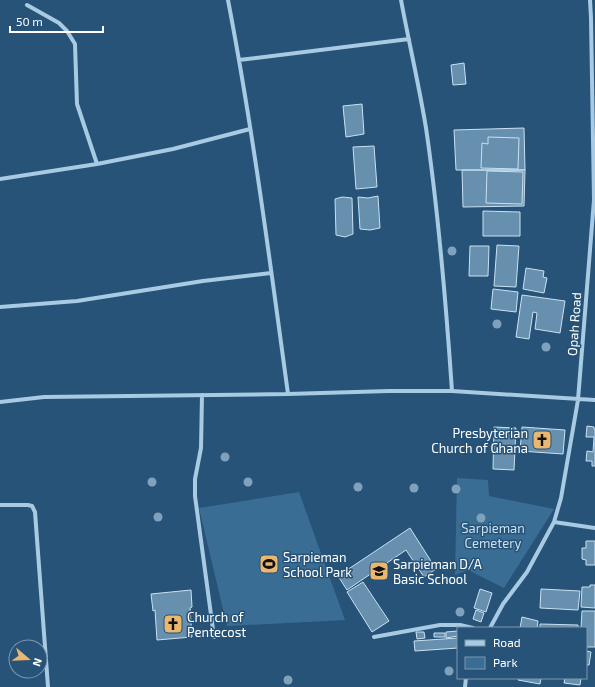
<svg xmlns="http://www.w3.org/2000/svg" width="595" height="687" font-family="'Exo 2',sans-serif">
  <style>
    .green { fill: #3a6d94 }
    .building { fill: #678fae; stroke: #cae1f2 }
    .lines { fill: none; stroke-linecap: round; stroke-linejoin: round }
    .minor { stroke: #a8cae2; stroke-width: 4 }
    .tree { fill: #80a1bb }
    .labels { text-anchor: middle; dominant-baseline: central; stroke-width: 3; stroke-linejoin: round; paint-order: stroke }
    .street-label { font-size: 13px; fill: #fff; stroke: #265377 }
    .poi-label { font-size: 13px; fill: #fff; stroke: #265377; text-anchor: start }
    .park-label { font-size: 13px; fill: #cae1f2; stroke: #265377 }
  </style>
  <rect width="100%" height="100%" fill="#265377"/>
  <path class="green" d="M457 478 488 480 489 496 554 509 504 588 468 570 455 575Z
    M299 492 345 620 227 626 199 508Z"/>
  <path class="building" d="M464 63 466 84 453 85 451 65Z
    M362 104 364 134 346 137 343 106Z
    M524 128 525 170H456L454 130Z
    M488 137 519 138 518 169 481 168 482 143 488 144Z
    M374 146 377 187 356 189 353 147Z
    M462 170H525L524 206 463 207Z
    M487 171 523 172 522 204 486 203Z
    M378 196 380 228 370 230 360 229 358 197 368 198Z
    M342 197 352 198 353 234 345 237 336 235 335 199Z
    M483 211 520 212V236H483Z
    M497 245 519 246 516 287 494 286Z
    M470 246H489L488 276H469Z
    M526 268 544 271 543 277 547 278 544 293 523 289Z
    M493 289 518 292 516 312 491 309Z
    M522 295 565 301 560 333 535 329 537 313 533 312 529 339 516 337Z
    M587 426 594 427V429H595V466H592V461H586L587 451 593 452 594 437H586Z
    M494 427 516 428 514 470 493 469Z
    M522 427 565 430 563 454 520 451Z
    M410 528 436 569 424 577 406 550 347 590 338 576Z
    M586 541H595V565H586V560L582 559V548H586Z
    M363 582 389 621 372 632 347 592Z
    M590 585H595V608L581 607 582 587H590Z
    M480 589 492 593 486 612 474 608Z
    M541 589 580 591 578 610 540 608Z
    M191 590 192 607 190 608 192 637 157 640 155 610 153 611 151 594Z
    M476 610 484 613 481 622 473 619Z
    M582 611H595V647H586V628H581Z
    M522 617 538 621 537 628H520Z
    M540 624 578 625V628H540Z
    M458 631V636L446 638V632Z
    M416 632H424L425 638 417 639Z
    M434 633H445V637H434Z
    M458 638V648L415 651 414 641Z
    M586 651 591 652 589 665H586Z
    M519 678H541L540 684 518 680Z
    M565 678H581L580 685 564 683Z"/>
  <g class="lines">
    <path class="minor" d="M228 0C253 130 270 262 288 394
      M401 0C409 43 419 85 426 128 439 216 446 303 452 391
      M27 5 59 23 67 31 75 44 77 104 97 164
      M239 60 409 39
      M0 179 97 164 173 149 250 129
      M0 307 77 301 203 281 271 273
      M202 395 201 448 195 479V496L214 637
      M0 402 44 397 288 394 389 391H452L595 400
      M0 505H28L32 506 35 512 48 687
      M554 522 595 528
      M490 628 503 604 527 572 554 522 561 498 578 400 594 200 591 18 590 0
      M374 637 440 625H460L473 628
      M465 687 466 678"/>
  </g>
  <g class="tree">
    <circle cx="452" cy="251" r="4.5"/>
    <circle cx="497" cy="324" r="4.5"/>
    <circle cx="546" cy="347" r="4.5"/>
    <circle cx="225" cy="457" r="4.5"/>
    <circle cx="152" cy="482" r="4.5"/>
    <circle cx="248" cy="482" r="4.5"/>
    <circle cx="358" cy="487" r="4.5"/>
    <circle cx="414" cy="488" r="4.5"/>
    <circle cx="456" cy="489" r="4.5"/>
    <circle cx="158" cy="517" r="4.5"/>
    <circle cx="481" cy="518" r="4.5"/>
    <circle cx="460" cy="612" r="4.5"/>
    <circle cx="449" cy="671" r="4.5"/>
    <circle cx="288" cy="680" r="4.5"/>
  </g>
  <defs>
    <symbol id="church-square" viewBox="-11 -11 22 22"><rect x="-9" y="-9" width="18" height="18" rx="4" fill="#eab76e" stroke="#265377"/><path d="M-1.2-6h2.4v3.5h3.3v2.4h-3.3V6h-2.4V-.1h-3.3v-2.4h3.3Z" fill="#111"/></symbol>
    <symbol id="stadium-square" viewBox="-11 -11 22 22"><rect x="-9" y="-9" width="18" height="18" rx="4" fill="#eab76e" stroke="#265377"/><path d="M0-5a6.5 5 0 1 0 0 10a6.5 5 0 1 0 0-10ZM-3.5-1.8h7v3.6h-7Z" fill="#111"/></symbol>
    <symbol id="school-square" viewBox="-11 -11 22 22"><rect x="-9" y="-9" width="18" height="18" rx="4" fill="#eab76e" stroke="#265377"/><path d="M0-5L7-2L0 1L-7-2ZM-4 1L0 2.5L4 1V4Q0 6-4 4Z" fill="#111"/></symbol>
  </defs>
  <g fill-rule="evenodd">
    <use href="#church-square" x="531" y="429" width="22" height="22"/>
    <use href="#stadium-square" x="258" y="553" width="22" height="22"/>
    <use href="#school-square" x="368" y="560" width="22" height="22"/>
    <use href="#church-square" x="162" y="613" width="22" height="22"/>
  </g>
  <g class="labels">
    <g class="street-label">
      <text transform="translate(574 324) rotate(-86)">Opah Road</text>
    </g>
    <g class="poi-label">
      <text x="528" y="433" text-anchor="end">Presbyterian<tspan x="528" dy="15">Church of Ghana</tspan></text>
      <text x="283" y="557">Sarpieman<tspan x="283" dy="15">School Park</tspan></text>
      <text x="393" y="564">Sarpieman D/A<tspan x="393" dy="15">Basic School</tspan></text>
      <text x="187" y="617">Church of<tspan x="187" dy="15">Pentecost</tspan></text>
    </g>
    <g class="park-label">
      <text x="493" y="528">Sarpieman<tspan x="493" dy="15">Cemetery</tspan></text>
    </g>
  </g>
  <rect x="457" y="627" width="130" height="52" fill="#265377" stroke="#7d98ad"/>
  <rect x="465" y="640" width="20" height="6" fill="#a8cae2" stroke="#7d98ad"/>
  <text x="493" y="647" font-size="12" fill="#ffffff">Road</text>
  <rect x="465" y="657" width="20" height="12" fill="#3a6d94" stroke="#7d98ad"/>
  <text x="493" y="667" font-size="12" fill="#ffffff">Park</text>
  <g transform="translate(28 659) rotate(109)"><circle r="19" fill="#265377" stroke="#7d98ad"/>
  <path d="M0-3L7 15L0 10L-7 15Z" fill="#eab76e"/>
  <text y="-6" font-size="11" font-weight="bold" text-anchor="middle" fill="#ffffff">N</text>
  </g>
  <path d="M10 26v6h93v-6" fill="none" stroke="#ffffff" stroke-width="2"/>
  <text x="16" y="26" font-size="12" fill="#ffffff" stroke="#265377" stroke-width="3" paint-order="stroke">50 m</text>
</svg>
